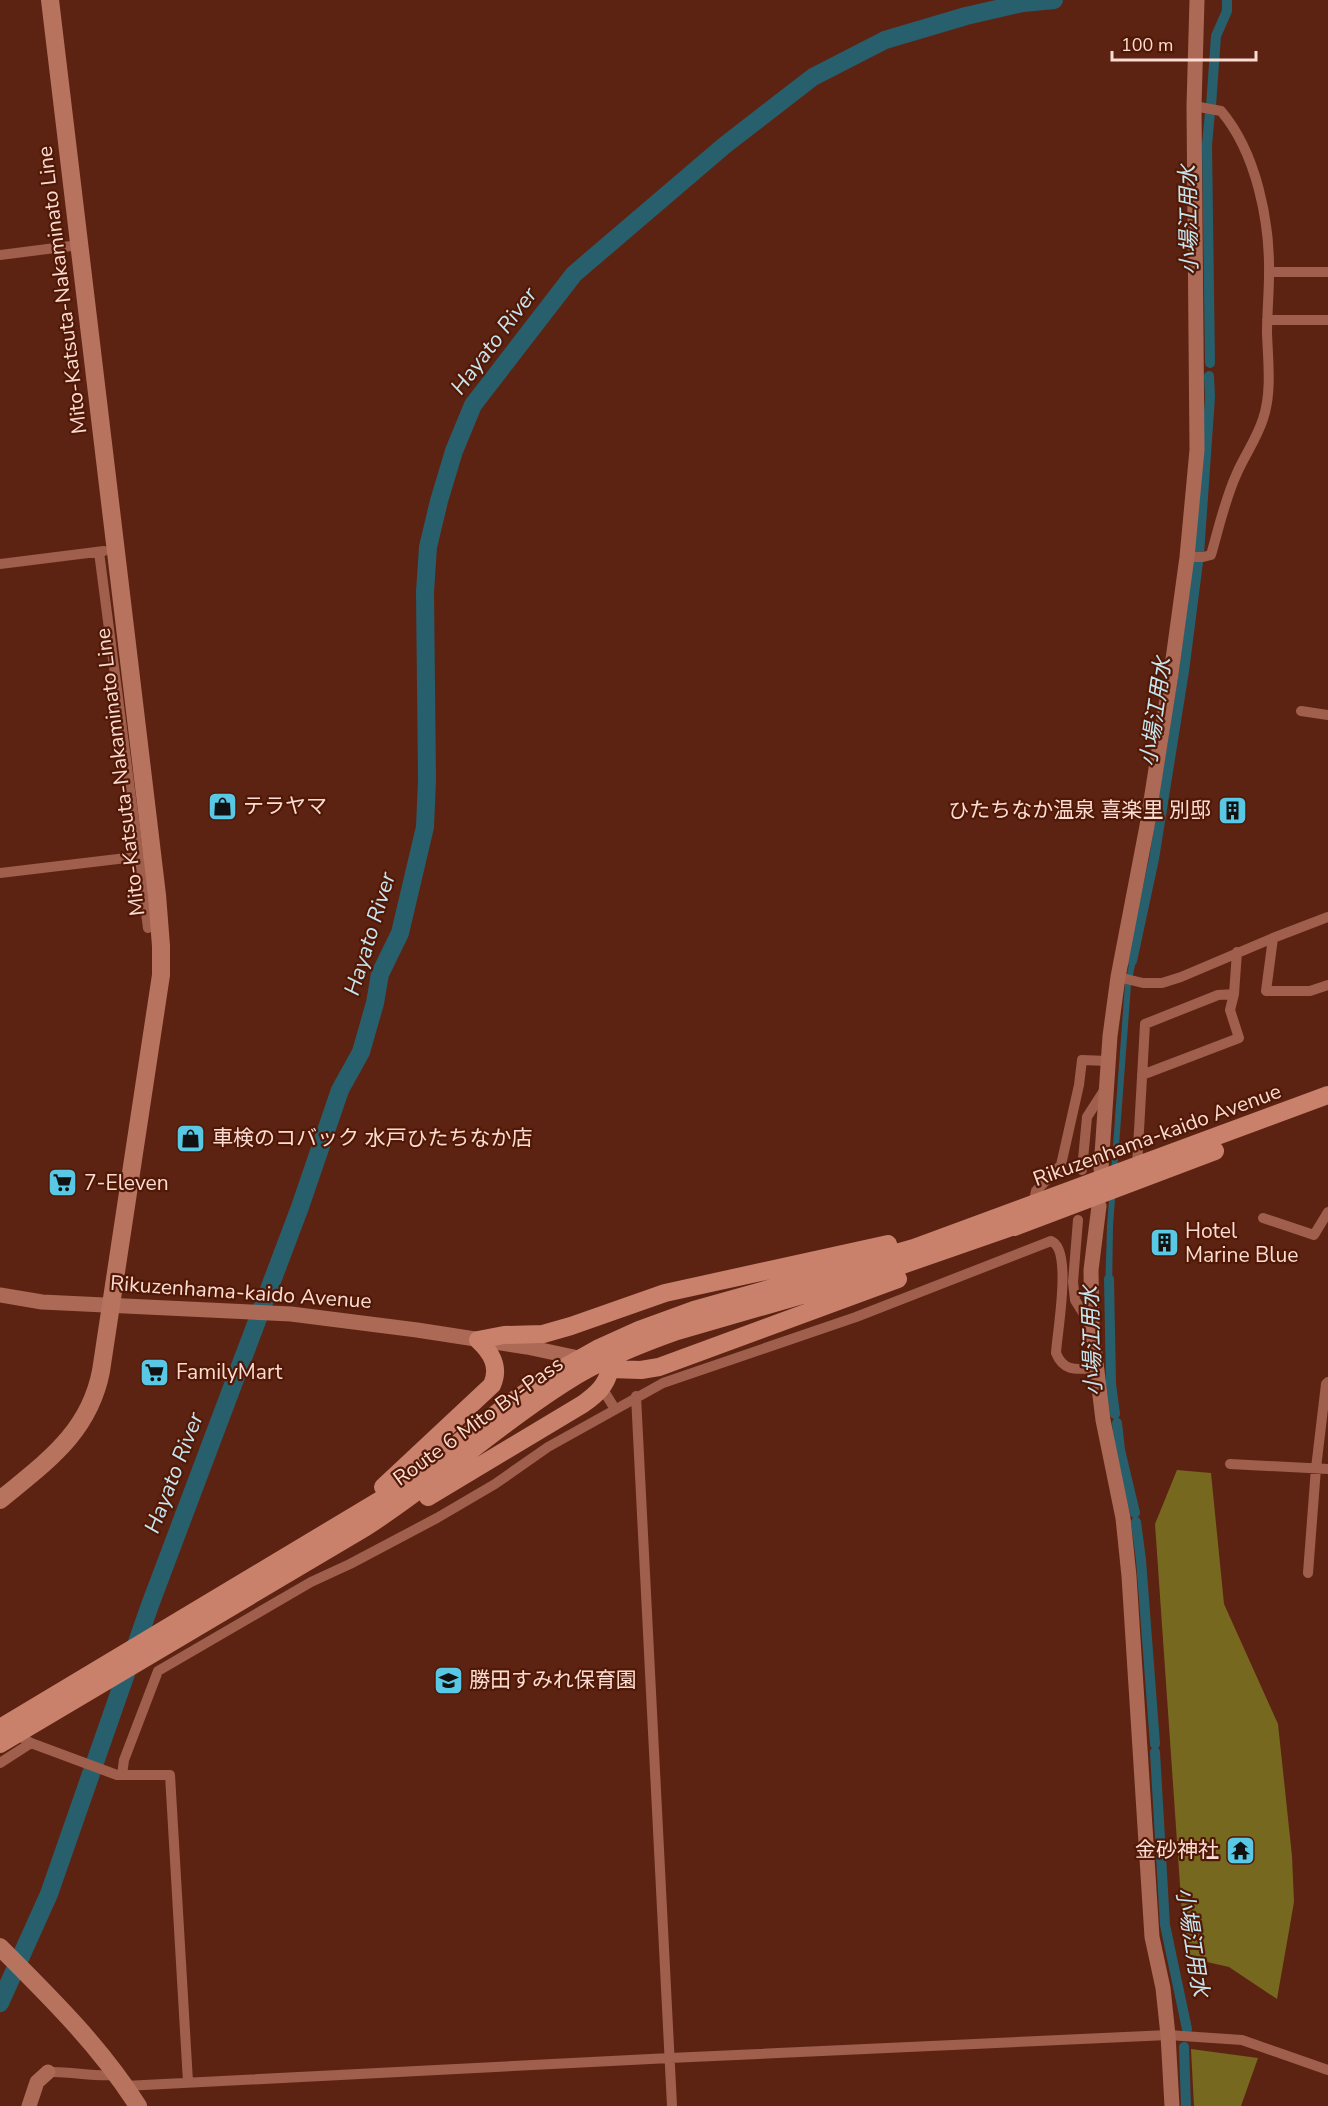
<svg xmlns="http://www.w3.org/2000/svg" width="1328" height="2106" font-family="'Nunito Sans','Noto Sans JP',sans-serif">
  <style>
    .forest { fill: #776820 }
    .water { fill: #285f6d }
    .lines { fill: none; stroke-linecap: round; stroke-linejoin: round }
    .canal { stroke: #285f6d; stroke-width: 10 }
    .river { stroke: #285f6d; stroke-width: 18 }
    .street { stroke: #9f5f4c; stroke-width: 10 }
    .secondary { stroke: #ac6956; stroke-width: 15 }
    .primary { stroke: #b8735f; stroke-width: 18 }
    .highway { stroke: #c9816c; stroke-width: 18 }
    .labels { text-anchor: middle; dominant-baseline: central; stroke-width: 4.5; stroke-linejoin: round; paint-order: stroke }
    .street-label { font-size: 21px; fill: #fadcd3; stroke: #511806 }
    .poi-label { font-size: 21px; fill: #fadcd3; stroke: #511806; text-anchor: start }
    .water-label { font-size: 22px; font-style: italic; fill: #c5e6f0; stroke: #511806 }
  </style>
  <rect width="100%" height="100%" fill="#5d2312"/>
  <path class="forest" d="M1177 1470 1211 1473 1224 1604 1278 1724 1292 1856 1294 1902 1277 1999 1229 1967 1185 1957 1155 1524Z
    M1191 2049 1258 2058 1241 2106H1194Z"/>
  <path class="water" d="M1132 949 1138 950 1131 985 1113 1226 1112 1294H1105L1107 1226 1125 984Z"/>
  <g class="lines">
    <path class="canal" d="M1211 106 1216 36 1227 11V0
      M1210 363 1207 145 1210 112
      M1199 554 1210 397 1209 376
      M1132 961 1154 859 1184 671 1198 562
      M1109 1279 1111 1384 1115 1414
      M1117 1423 1120 1450 1135 1513
      M1136 1522 1141 1560 1155 1744
      M1155 1752 1165 1925 1187 2029
      M1184 2047 1186 2106"/>
    <path class="river" d="M0 2003 49 1894 150 1605 300 1207 340 1090 361 1052 375 1003 380 974 400 933 425 827 427 780 425 592 428 547 439 501 454 451 473 405 574 274 725 145 813 77 885 40 966 16 1023 3 1054 0"/>
    <path class="street" d="M0 255 79 245
      M1269 272H1328
      M1267 320H1328
      M99 552 148 928
      M1187 557H1203L1211 555C1219 527 1225 499 1237 473 1245 455 1257 438 1263 419 1272 393 1268 361 1267 333 1267 313 1269 294 1269 274 1270 221 1256 152 1221 111L1194 106
      M0 564 104 551
      M1301 711 1328 715
      M0 873 143 856
      M1273 938 1266 991H1310L1328 985
      M1118 977 1143 983H1162L1181 977 1273 938 1328 917
      M1142 1075 1239 1038 1230 1010 1234 994 1237 952
      M1137 1166 1145 1024 1218 995 1234 994
      M1082 1170 1087 1117 1105 1089
      M1033 1205 1036 1191 1061 1165 1079 1085 1082 1060 1108 1061
      M1263 1218 1314 1235 1328 1212
      M1078 1220 1073 1282 1075 1300 1092 1327
      M602 1388 615 1409
      M636 1396 672 2106
      M1230 1464 1328 1469
      M1308 1573 1316 1468 1326 1384 1328 1382
      M16 1734 31 1743 117 1775H170L188 2082
      M0 1763 31 1743
      M122 1775 124 1760 158 1671 311 1582 350 1564 437 1518 495 1484 548 1447 663 1383 856 1317 1051 1241C1073 1249 1057 1332 1056 1353 1064 1373 1078 1369 1097 1368
      M48 2072C71 2071 93 2077 116 2075
      M125 2086 670 2058 1168 2035 1242 2040 1328 2070"/>
    <path class="secondary" d="M1101 1169 1110 1036 1118 977 1147 826 1171 674 1187 557 1197 450 1194 106 1197 0
      M1099 1206 1091 1270 1092 1330 1103 1420 1123 1518 1129 1576 1152 1937 1163 1988 1168 2035 1172 2106
      M0 1295 42 1302 291 1314 417 1330 527 1347 574 1357 585 1361
      M29 2106 37 2082 48 2072"/>
    <path class="primary" d="M0 1500C46 1462 89 1433 101 1371L161 975V946L157 895 50 0
      M0 1947C50 1997 100 2046 138 2106"/>
    <path class="highway" d="M1014 1227 1215 1151
      M478 1340 504 1335 543 1334 571 1326 665 1293 888 1244
      M383 1487 492 1385C500 1367 492 1353 478 1340
      M428 1497 583 1404C597 1394 606 1386 610 1369L641 1370 659 1367 898 1279
      M0 1728 392 1493 514 1400 563 1368 597 1349 639 1330 694 1310 914 1248 1328 1095
      M0 1744 366 1527C439 1480 503 1420 577 1375 608 1357 643 1343 677 1331L882 1272 1023 1223"/>
  </g>
  <defs>
    <symbol id="shop-square" viewBox="-11 -11 22 22"><rect x="-9" y="-9" width="18" height="18" rx="4" fill="#59c8e4" stroke="#511806"/><path d="M-5-2.5h2.3a2.7 3.5 0 0 1 5.4 0H5L5.5 6h-11ZM-1.5-2.5h3a1.5 2.3 0 0 0-3 0Z" fill="#111"/></symbol>
    <symbol id="building-square" viewBox="-11 -11 22 22"><rect x="-9" y="-9" width="18" height="18" rx="4" fill="#59c8e4" stroke="#511806"/><path d="M-4-6H4V6H1V3H-1V6H-4ZM-2.5-4.3h1.7v1.8h-1.7ZM.8-4.3h1.7v1.8H.8ZM-2.5-1h1.7V.8h-1.7ZM.8-1h1.7V.8H.8Z" fill="#111"/></symbol>
    <symbol id="supermarket-square" viewBox="-11 -11 22 22"><rect x="-9" y="-9" width="18" height="18" rx="4" fill="#59c8e4" stroke="#511806"/><path d="M-6-5.5h2.5l.6 2H6L4.5 2H-2.5L-4.4-4H-6ZM-1.5 3.2a1.3 1.3 0 1 0 .1 0ZM3 3.2a1.3 1.3 0 1 0 .1 0Z" fill="#111"/></symbol>
    <symbol id="school-square" viewBox="-11 -11 22 22"><rect x="-9" y="-9" width="18" height="18" rx="4" fill="#59c8e4" stroke="#511806"/><path d="M0-5L7-2L0 1L-7-2ZM-4 1L0 2.5L4 1V4Q0 6-4 4Z" fill="#111"/></symbol>
    <symbol id="temple-square" viewBox="-11 -11 22 22"><rect x="-9" y="-9" width="18" height="18" rx="4" fill="#59c8e4" stroke="#511806"/><path d="M0-6L5-2H3V0L6.5 2.5H4V6H1.5V3h-3V6H-4V2.5H-6.5L-3 0V-2H-5Z" fill="#111"/></symbol>
  </defs>
  <g fill-rule="evenodd">
    <use href="#shop-square" x="206" y="790" width="33" height="33"/>
    <use href="#building-square" x="1216" y="794" width="33" height="33"/>
    <use href="#shop-square" x="174" y="1122" width="33" height="33"/>
    <use href="#supermarket-square" x="46" y="1166" width="33" height="33"/>
    <use href="#building-square" x="1148" y="1226" width="33" height="33"/>
    <use href="#supermarket-square" x="138" y="1356" width="33" height="33"/>
    <use href="#school-square" x="432" y="1664" width="33" height="33"/>
    <use href="#temple-square" x="1224" y="1834" width="33" height="33"/>
  </g>
  <g class="labels">
    <g class="street-label">
      <text transform="translate(62 290) rotate(-97)">Mito-Katsuta-Nakaminato Line</text>
      <text transform="translate(120 772) rotate(-97)">Mito-Katsuta-Nakaminato Line</text>
      <text transform="translate(1157 1135) rotate(-20)">Rikuzenhama-kaido Avenue</text>
      <text transform="translate(241 1292) rotate(4)">Rikuzenhama-kaido Avenue</text>
      <text transform="translate(478 1421) rotate(-36)">Route 6 Mito By-Pass</text>
    </g>
    <g class="poi-label">
      <text x="243" y="806">テラヤマ</text>
      <text x="1211" y="810" text-anchor="end">ひたちなか温泉 喜楽里 別邸</text>
      <text x="212" y="1138">車検のコバック 水戸ひたちなか店</text>
      <text x="84" y="1183">7-Eleven</text>
      <text x="1185" y="1231">Hotel<tspan x="1185" dy="24">Marine Blue</tspan></text>
      <text x="176" y="1372">FamilyMart</text>
      <text x="469" y="1680">勝田すみれ保育園</text>
      <text x="1219" y="1850" text-anchor="end">金砂神社</text>
    </g>
    <g class="water-label">
      <text transform="translate(1189 220) rotate(-91)">小場江用水</text>
      <text transform="translate(494 341) rotate(-53)">Hayato River</text>
      <text transform="translate(1156 712) rotate(-82)">小場江用水</text>
      <text transform="translate(370 934) rotate(-73)">Hayato River</text>
      <text transform="translate(1092 1341) rotate(-92)">小場江用水</text>
      <text transform="translate(174 1473) rotate(-69)">Hayato River</text>
      <text transform="translate(1192 1942) rotate(81)">小場江用水</text>
    </g>
  </g>
  <path d="M1112 51v9h144v-9" fill="none" stroke="#fadcd3" stroke-width="3"/>
  <text x="1121" y="51" font-size="18" fill="#fadcd3" stroke="#511806" stroke-width="4.5" paint-order="stroke">100 m</text>
</svg>
